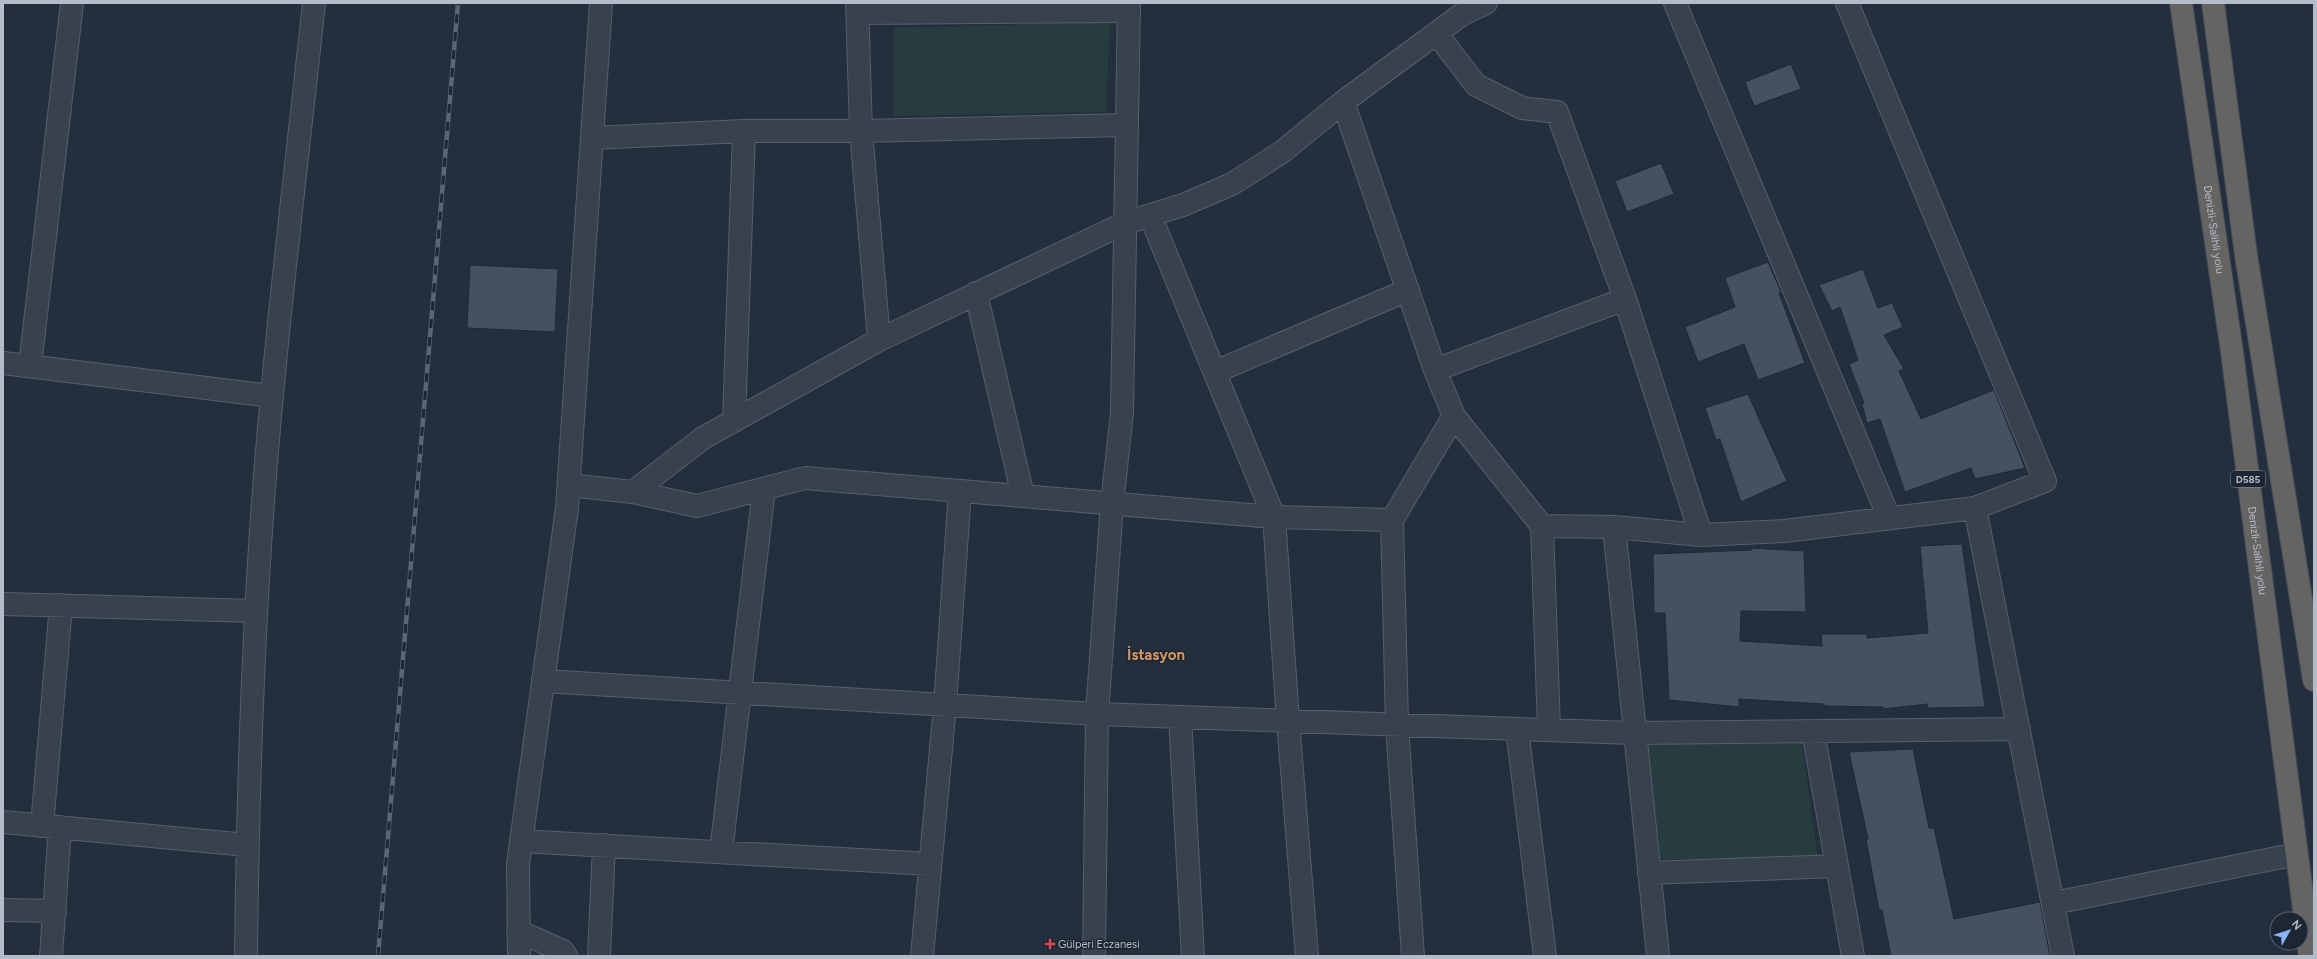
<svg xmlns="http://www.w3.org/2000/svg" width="2317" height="959" font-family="Figtree,sans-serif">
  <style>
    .green { fill: #263c3f }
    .building { fill: #455162; stroke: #1f2835 }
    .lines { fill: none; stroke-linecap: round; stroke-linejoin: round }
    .minor-casing { stroke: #565f6c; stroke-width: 24 }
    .tertiary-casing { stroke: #565f6c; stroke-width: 24 }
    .trunk-casing { stroke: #434c59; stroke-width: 24 }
    .minor { stroke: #38414e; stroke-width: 22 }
    .tertiary { stroke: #38414e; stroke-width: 22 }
    .trunk { stroke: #656462; stroke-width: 22 }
    .rail-casing { stroke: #5a6575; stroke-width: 4.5 }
    .rail { stroke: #1d2633; stroke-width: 3; stroke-dasharray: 9; stroke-linecap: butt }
    .health-dot { fill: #e0444e; stroke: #1d2633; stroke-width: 1.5 }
    .labels { text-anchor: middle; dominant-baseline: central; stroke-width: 3; stroke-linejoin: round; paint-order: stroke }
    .shield { fill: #1d2633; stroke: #878f9c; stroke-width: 1 }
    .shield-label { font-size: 10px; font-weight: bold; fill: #b4bcc9 }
    .street-label { font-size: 11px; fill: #b4bcc9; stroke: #1d2633 }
    .poi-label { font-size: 11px; fill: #b4bcc9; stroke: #1d2633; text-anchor: start }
    .district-label { font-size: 15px; font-weight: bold; fill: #d59563; stroke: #1d2633 }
  </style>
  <rect width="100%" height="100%" fill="#242f3e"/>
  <path class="green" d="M1110 22 1106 112 894 116V28Z
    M1646 742 1802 744 1818 859H1658Z"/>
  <path class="building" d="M1791 64 1801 89 1754 106 1745 82Z
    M1661 163 1674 194 1627 212 1615 181Z
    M1768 262 1781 292 1779 293 1805 363 1758 380 1744 344 1698 362 1685 327 1735 307 1725 278Z
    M470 265 558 269 555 332 467 328Z
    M1863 269 1878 308 1892 303 1903 327 1884 335 1904 369 1899 371 1921 419 1994 390 2025 468 1975 479 1971 468 1905 492 1880 419 1867 423 1862 404 1864 403 1849 364 1858 360 1840 307 1832 311 1819 285Z
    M1748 394 1787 481 1741 502 1720 439 1716 440 1705 408Z
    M1962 544 1985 707 1927 708 1928 704 1883 709V707L1824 706V704L1739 699V707L1669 700 1665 613H1654L1653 554 1752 550 1751 548 1804 551 1806 612 1741 611 1740 641 1822 646 1821 634H1867V638L1928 633 1920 546Z
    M1913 749 1929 828H1934L1954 919 2040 902 2050 956H1891L1882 910H1879L1866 839H1868L1849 752Z"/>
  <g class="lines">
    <defs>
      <path id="minor" d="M857 3 861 131 879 340
        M1675 3 1889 518
        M1847 3 2045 481 1975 508
        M858 13 1129 11
        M1436 33 1476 85 1522 108 1557 112 1625 299 1701 535
        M1343 102 1435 370 1454 416
        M592 138 744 131
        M1150 215 1274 517 1288 721 1307 956
        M976 293 1023 496
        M3 363 271 396
        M30 366 72 3
        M1435 370 1625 299
        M1215 372 1408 290
        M734 421 744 131H861L1127 125
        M569 485 633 492 697 506 805 478 1274 517 1392 520 1454 416 1542 526 1614 527 1701 535 1784 531 1975 508 2063 956
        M633 492 703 438 879 340 1125 223 1183 205 1232 184 1282 152 1343 102 1461 15 1486 3
        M1392 520 1397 725 1413 956
        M1542 526 1549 730
        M1614 527 1658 956
        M3 604 256 611
        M543 681 1097 714 1633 733 2019 729
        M1180 717 1193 956
        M1517 729 1545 956
        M1813 731 1853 956
        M3 822 247 845
        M42 826 61 605
        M521 841 930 864
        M721 852 764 489
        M1649 873 1837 866
        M2054 903 2297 854
        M3 910 55 911
        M51 956 60 827
        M246 956C248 769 254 581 272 395 284 264 300 134 314 3
        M599 956 604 845
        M922 956 945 705 960 491"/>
      <path id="tertiary" d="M518 931 563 951 566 956
        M519 956 518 864 567 508 601 3
        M1094 956 1097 714 1112 504 1122 412 1129 3"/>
      <g id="trunk">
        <path id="s1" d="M2181 3 2232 352 2310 956"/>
        <path d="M2213 3 2246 255 2314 680"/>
      </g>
    </defs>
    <use href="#minor" class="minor-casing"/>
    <use href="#tertiary" class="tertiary-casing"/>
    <use href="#trunk" class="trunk-casing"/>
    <use href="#minor" class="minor"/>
    <use href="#tertiary" class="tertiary"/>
    <use href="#trunk" class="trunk"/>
    <defs>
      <path id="rail" d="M378 956 458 3"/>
    </defs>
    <use href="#rail" class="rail-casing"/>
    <use href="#rail" class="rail"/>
  </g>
  <path class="health-dot" d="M1048 938h4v4h4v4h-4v4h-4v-4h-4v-4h4z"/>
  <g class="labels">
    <rect class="shield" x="2231" y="471" width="34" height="16" rx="3"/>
    <g class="shield-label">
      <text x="2248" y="479">D585</text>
    </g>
    <g class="street-label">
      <text stroke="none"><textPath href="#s1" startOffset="229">Denizli-Salihli yolu</textPath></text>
      <text stroke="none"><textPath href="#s1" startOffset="553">Denizli-Salihli yolu</textPath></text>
    </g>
    <g class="poi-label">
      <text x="1058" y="944">Gülperi Eczanesi</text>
    </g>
    <g class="district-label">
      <text x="1156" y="655">İstasyon</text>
    </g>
  </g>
  <rect width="2317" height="959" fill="none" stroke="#b4bcc9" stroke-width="8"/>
  <g transform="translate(2289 931) rotate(51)"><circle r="19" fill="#1d2633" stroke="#59626f"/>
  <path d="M0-3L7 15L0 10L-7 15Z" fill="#8ab4f8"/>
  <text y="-6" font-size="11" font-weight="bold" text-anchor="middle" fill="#b4bcc9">N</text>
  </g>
</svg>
